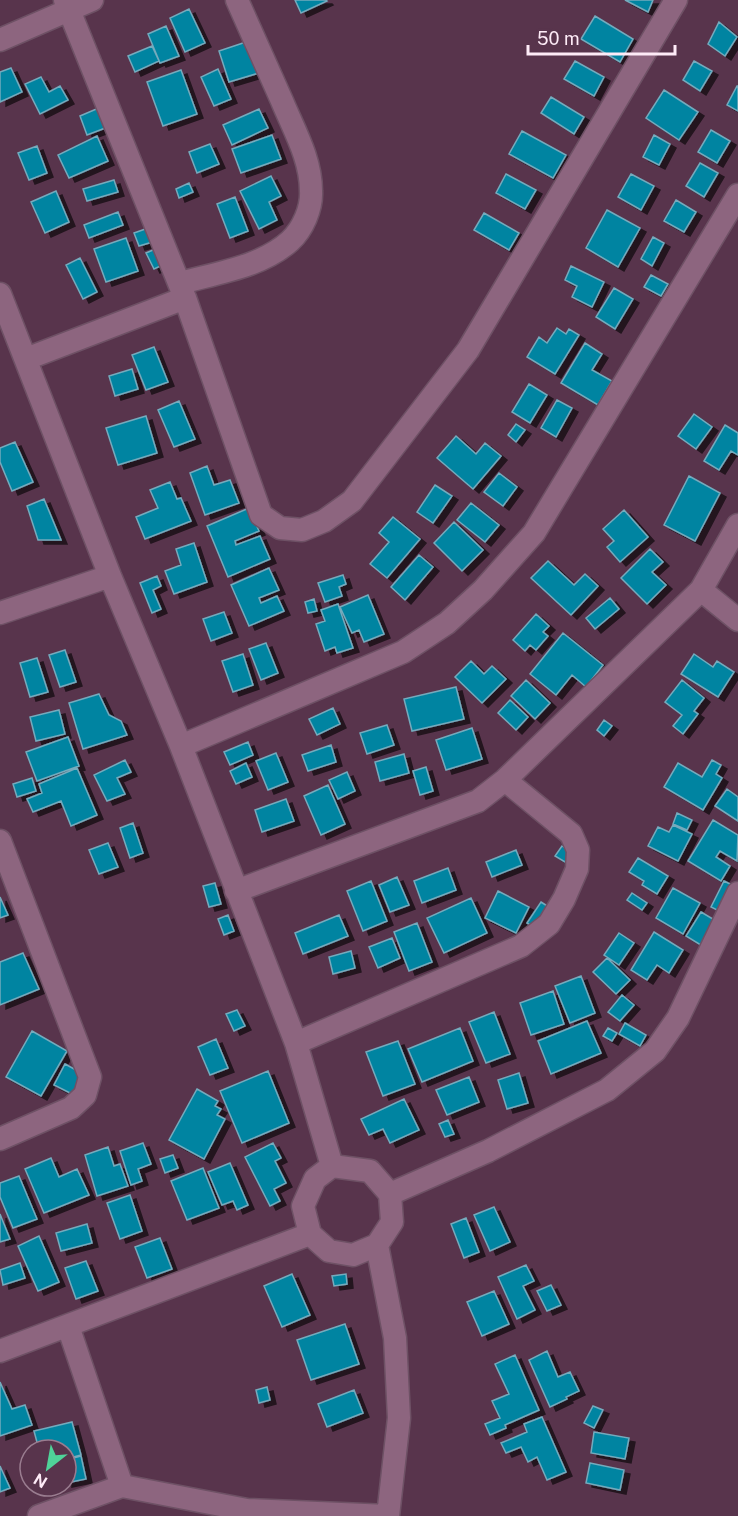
<svg xmlns="http://www.w3.org/2000/svg" width="738" height="1516" font-family="'Public Sans',sans-serif">
  <style>
    .building { fill: #0384a1; stroke: #74abbd; stroke-width: 1.5; filter: url(#shadow) }
    .lines { fill: none; stroke-linecap: round; stroke-linejoin: round }
    .minor-casing { stroke: #6e5165; stroke-width: 25 }
    .minor { stroke: #8d657f; stroke-width: 22 }
  </style>
  <defs>
    <filter id="shadow"><feDropShadow dx="6" dy="4" stdDeviation="0" flood-color="#0009"/></filter>
  </defs>
  <rect width="100%" height="100%" fill="#58344c"/>
  <path class="building" d="M295 0H326L327 1 301 13Z
    M625 0H653L648 12Z
    M189 9 205 43 185 52 170 18Z
    M595 16 633 39 620 62 581 39Z
    M719 22 737 37 725 56 708 44Z
    M166 26 179 56 160 63 148 34Z
    M249 41 259 73 229 82 219 51Z
    M152 46 159 61 135 72 128 56Z
    M575 61 604 77 594 96 564 79Z
    M694 61 712 71 700 91 683 80Z
    M11 68 22 92 0 102V72Z
    M218 69 231 99 214 106 201 77Z
    M181 70 197 114 163 126 147 82Z
    M41 77 49 92 60 86 68 100 40 114 25 84Z
    M737 86H738V111L727 105Z
    M664 90 698 112 679 140 646 118Z
    M551 97 584 117 574 134 541 113Z
    M101 107 108 127 87 135 80 116Z
    M259 109 268 128 232 145 223 125Z
    M711 130 730 141 717 163 698 152Z
    M522 131 566 155 553 178 509 154Z
    M272 135 281 159 241 173 232 149Z
    M654 135 670 144 659 165 643 157Z
    M97 136 108 161 69 178 58 155Z
    M210 144 219 164 197 173 189 152Z
    M37 146 47 173 29 180 18 153Z
    M700 163 718 173 704 197 686 186Z
    M506 174 536 190 525 209 496 193Z
    M631 174 654 186 641 210 618 197Z
    M271 176 281 196 269 202 277 220 259 229 240 191Z
    M114 180 118 192 87 201 83 189Z
    M189 183 193 192 179 198 176 189Z
    M56 191 69 222 45 233 31 202Z
    M235 197 248 231 230 238 217 204Z
    M676 200 696 212 684 232 664 221Z
    M607 210 640 228 618 267 586 248Z
    M118 212 123 225 89 238 84 225Z
    M484 213 519 233 509 250 474 230Z
    M151 227 156 241 139 246 134 233Z
    M653 237 664 243 652 266 641 259Z
    M126 238 138 271 106 282 94 249Z
    M160 247 167 263 154 269 146 253Z
    M80 258 97 292 83 299 66 265Z
    M571 266 604 282 592 307 572 297 577 286 565 280Z
    M651 275 668 284 661 296 644 287Z
    M614 288 633 299 615 329 596 317Z
    M557 328 566 334 569 329 579 335 555 374 527 357 539 337 547 343Z
    M585 343 602 354 592 370 612 381 598 405 561 383Z
    M154 347 168 382 146 390 132 355Z
    M132 369 138 389 115 396 109 376Z
    M529 384 547 395 530 423 512 412Z
    M557 400 572 408 556 437 541 428Z
    M179 401 195 439 174 447 158 410Z
    M694 414 712 427 696 449 678 436Z
    M146 416 157 453 118 465 106 428Z
    M516 424 525 430 516 442 508 435Z
    M725 425 738 433V455L731 451 719 470 704 461Z
    M456 436 476 454 485 443 501 456 473 489 437 458Z
    M15 442 33 482 12 491 0 462V448Z
    M207 466 214 485 230 480 239 503 205 515 190 473Z
    M499 473 517 487 503 506 484 492Z
    M689 476 720 493 695 541 664 525Z
    M170 482 177 499 181 498 191 521 145 539 136 517 158 508 150 490Z
    M435 485 452 496 433 523 417 512Z
    M44 499 61 540H38L27 506Z
    M471 503 499 525 485 542 457 520Z
    M249 508 259 531 235 541 236 545 260 536 270 559 228 577 207 526Z
    M624 510 648 537 620 562 607 547 614 541 603 529Z
    M393 517 420 539 387 578 370 564 389 542 379 533Z
    M454 522 483 550 462 571 434 543Z
    M194 543 207 582 174 594 165 571 181 565 176 549Z
    M650 549 663 562 652 572 666 585 647 604 621 578Z
    M419 555 433 567 405 600 391 587Z
    M548 561 574 585 585 574 598 586 571 615 531 578Z
    M269 568 279 590 259 598 261 603 277 596 284 611 249 626 231 585Z
    M343 575 346 584 339 587 342 596 325 602 318 583Z
    M157 576 161 586 153 590 161 609 152 613 140 583Z
    M368 595 384 634 364 642 359 630 352 633 340 607Z
    M610 598 619 609 595 629 586 618Z
    M314 599 317 611 308 613 305 602Z
    M338 604 353 648 337 653 335 647 325 651 316 624 325 621 321 610Z
    M224 612 232 633 211 641 203 619Z
    M536 614 549 626 543 632 548 636 536 650 530 645 525 651 513 640Z
    M563 633 603 665 586 687 572 675 556 695 530 674Z
    M266 643 278 673 261 680 249 649Z
    M65 650 76 682 60 687 49 655Z
    M243 654 253 685 233 692 222 661Z
    M694 654 713 667 717 661 734 672 718 697 681 674Z
    M37 658 48 692 30 697 20 663Z
    M471 661 484 674 492 666 506 679 482 703 455 677Z
    M526 680 550 703 535 719 511 696Z
    M682 680 704 698 694 711 698 714 683 734 673 726 682 715 665 702Z
    M456 687 464 719 412 731 404 699Z
    M99 694 109 715 121 721 127 735 83 749 69 703Z
    M510 700 528 717 516 730 498 713Z
    M333 708 340 724 317 735 309 719Z
    M59 710 65 734 36 741 30 717Z
    M604 720 612 726 604 736 597 730Z
    M387 725 394 745 367 754 360 733Z
    M472 728 482 759 446 770 436 740Z
    M68 737 79 766 37 781 26 752Z
    M248 742 253 755 230 765 224 752Z
    M331 745 336 762 308 771 302 755Z
    M276 753 288 782 268 790 256 761Z
    M404 754 409 773 380 781 375 762Z
    M125 760 131 772 117 778 125 794 107 801 94 775Z
    M712 760 721 765 716 774 722 778 703 810 664 787 678 763 702 777Z
    M246 763 252 777 236 784 230 771Z
    M426 767 433 791 420 795 413 771Z
    M77 768 97 815 71 826 61 801 33 812 27 799 42 793 39 784Z
    M347 772 355 791 338 799 329 780Z
    M32 778 36 791 17 797 13 784Z
    M328 785 345 824 321 835 304 796Z
    M727 789 738 797V821L715 806Z
    M286 799 294 821 262 832 255 810Z
    M677 813 692 820 687 830 673 824Z
    M713 820 738 835 737 861 720 851 716 857 730 866 721 881 688 861Z
    M133 823 143 853 130 858 120 828Z
    M673 825 692 834 678 861 648 846 658 827 669 832Z
    M108 843 118 867 99 874 89 850Z
    M562 846 571 852 565 862 555 856Z
    M516 850 522 865 492 877 486 862Z
    M638 858 668 876 657 894 642 885 644 881 629 872Z
    M448 868 456 890 422 903 414 881Z
    M397 877 409 905 390 912 379 885Z
    M371 881 387 921 363 931 347 891Z
    M724 881 736 887 723 913 711 907Z
    M215 883 221 904 209 907 203 886Z
    M673 888 700 903 683 934 656 918Z
    M498 891 529 907 516 933 485 918Z
    M632 893 647 903 642 910 627 900Z
    M0 897 8 915 0 918Z
    M471 898 487 933 444 953 427 918Z
    M541 902 552 909 538 930 527 923Z
    M701 912 718 922 704 947 686 936Z
    M228 915 234 931 224 935 218 919Z
    M339 915 348 936 303 954 295 933Z
    M417 923 432 962 409 971 394 932Z
    M654 932 683 950 669 973 657 965 647 980 631 970Z
    M619 933 634 943 619 965 604 955Z
    M392 938 400 958 378 968 369 947Z
    M351 951 355 968 333 974 329 957Z
    M23 953 39 989 0 1005V962Z
    M607 958 630 980 616 994 593 972Z
    M581 976 595 1013 570 1023 555 986Z
    M553 991 564 1024 531 1035 520 1003Z
    M622 995 634 1005 620 1021 608 1012Z
    M237 1010 245 1026 234 1031 226 1014Z
    M494 1012 510 1054 486 1063 469 1022Z
    M587 1021 601 1053 551 1074 538 1041Z
    M625 1023 646 1035 640 1046 619 1034Z
    M460 1028 473 1061 422 1082 408 1049Z
    M608 1028 617 1033 612 1041 603 1036Z
    M32 1031 67 1051 41 1096 6 1077Z
    M216 1039 228 1068 210 1075 198 1047Z
    M398 1041 415 1084 383 1096 366 1052Z
    M65 1064 89 1077 78 1097 54 1085Z
    M268 1071 289 1123 242 1143 220 1091Z
    M519 1073 528 1103 507 1109 498 1080Z
    M469 1077 479 1102 447 1115 436 1090Z
    M197 1089 218 1101 215 1106 221 1109 217 1115 225 1119 204 1159 169 1140Z
    M404 1099 419 1130 390 1143 383 1129 369 1135 361 1119Z
    M448 1120 454 1134 445 1137 439 1124Z
    M143 1143 151 1164 138 1169 142 1181 131 1185 120 1151Z
    M273 1143 281 1158 275 1161 286 1183 274 1189 280 1201 270 1206 245 1157Z
    M108 1147 114 1166 120 1164 128 1186 97 1196 85 1155Z
    M173 1155 178 1168 165 1173 160 1159Z
    M51 1158 59 1177 77 1169 89 1195 44 1213 25 1169Z
    M230 1163 248 1205 237 1210 233 1201 222 1205 208 1172Z
    M203 1168 219 1208 187 1220 171 1181Z
    M19 1176 37 1219 13 1228 0 1197V1183Z
    M130 1195 142 1231 120 1239 107 1203Z
    M494 1207 510 1242 490 1251 474 1215Z
    M0 1214 10 1239 0 1242Z
    M466 1218 479 1252 464 1258 451 1224Z
    M87 1224 92 1243 61 1251 56 1233Z
    M39 1236 59 1282 38 1291 18 1246Z
    M160 1238 172 1269 147 1278 135 1247Z
    M86 1261 98 1291 76 1299 65 1268Z
    M20 1263 25 1278 3 1285 0 1270Z
    M526 1265 534 1281 523 1286 535 1310 517 1319 498 1277Z
    M292 1274 310 1315 282 1327 264 1286Z
    M346 1274 347 1284 334 1286 332 1276Z
    M551 1285 561 1305 547 1311 537 1291Z
    M494 1291 509 1324 482 1336 467 1302Z
    M345 1324 359 1364 311 1380 297 1340Z
    M547 1351 558 1377 570 1372 579 1391 566 1397 567 1399 550 1407 529 1360Z
    M515 1355 539 1410 505 1425 506 1428 490 1435 485 1424 500 1418 492 1401 509 1394 495 1364Z
    M0 1382 12 1409 25 1405 32 1425 0 1436Z
    M267 1387 270 1400 259 1403 256 1390Z
    M354 1390 363 1413 327 1427 318 1404Z
    M593 1406 603 1410 594 1428 584 1423Z
    M542 1417 566 1472 547 1480 537 1457 528 1462 521 1447 506 1453 501 1443 527 1432 524 1424Z
    M72 1422 81 1455 66 1459V1450H39L34 1431Z
    M594 1432 629 1438 625 1459 591 1453Z
    M81 1456 86 1479 66 1483V1460Z
    M590 1463 624 1470 620 1490 586 1483Z
    M0 1466 10 1488 0 1492Z"/>
  <g class="lines">
    <defs>
      <path id="minor" d="M0 40 92 0
        M180 283C217 273 261 267 290 241 303 229 312 208 311 191 311 159 294 130 282 101 267 67 252 34 237 0
        M0 294 110 576 181 746 296 1043 332 1166
        M185 298 261 515 280 528 302 530 324 521 352 501 468 350 676 0
        M26 359 185 298 65 0
        M701 590 738 620
        M0 613 110 576
        M181 746 403 652 447 623 483 590 534 533 738 195
        M0 841 90 1077 85 1095 71 1108 0 1139
        M236 891 478 801 505 780 701 590 738 525
        M296 1043 521 946 549 924 564 899 577 869 578 850 571 834 505 780
        M332 1166 370 1171 390 1194 392 1222 377 1245 353 1255 329 1251 310 1234 303 1206 315 1179Z
        M390 1194 488 1151 607 1090 655 1051 678 1018 738 893
        M377 1245 395 1338 399 1418 388 1516
        M68 1326 122 1486
        M0 1351 310 1234
        M39 1516 122 1486 247 1510 388 1516"/>
    </defs>
    <use href="#minor" class="minor-casing"/>
    <use href="#minor" class="minor"/>
  </g>
  <g transform="translate(48 1468) rotate(211)"><circle r="28" fill="#58344c" stroke="#9a7d90" stroke-width="1.5"/>
  <path d="M0-4.5L10 22L0 15L-10 22Z" fill="#4fd399"/>
  <text y="-9" font-size="16" font-weight="bold" text-anchor="middle" fill="#feebf7">N</text>
  </g>
  <path d="M528 45v9h147v-9" fill="none" stroke="#feebf7" stroke-width="3"/>
  <text x="537" y="45" font-size="18" fill="#feebf7" stroke="#58344c" stroke-width="4.5" paint-order="stroke">50 m</text>
</svg>
